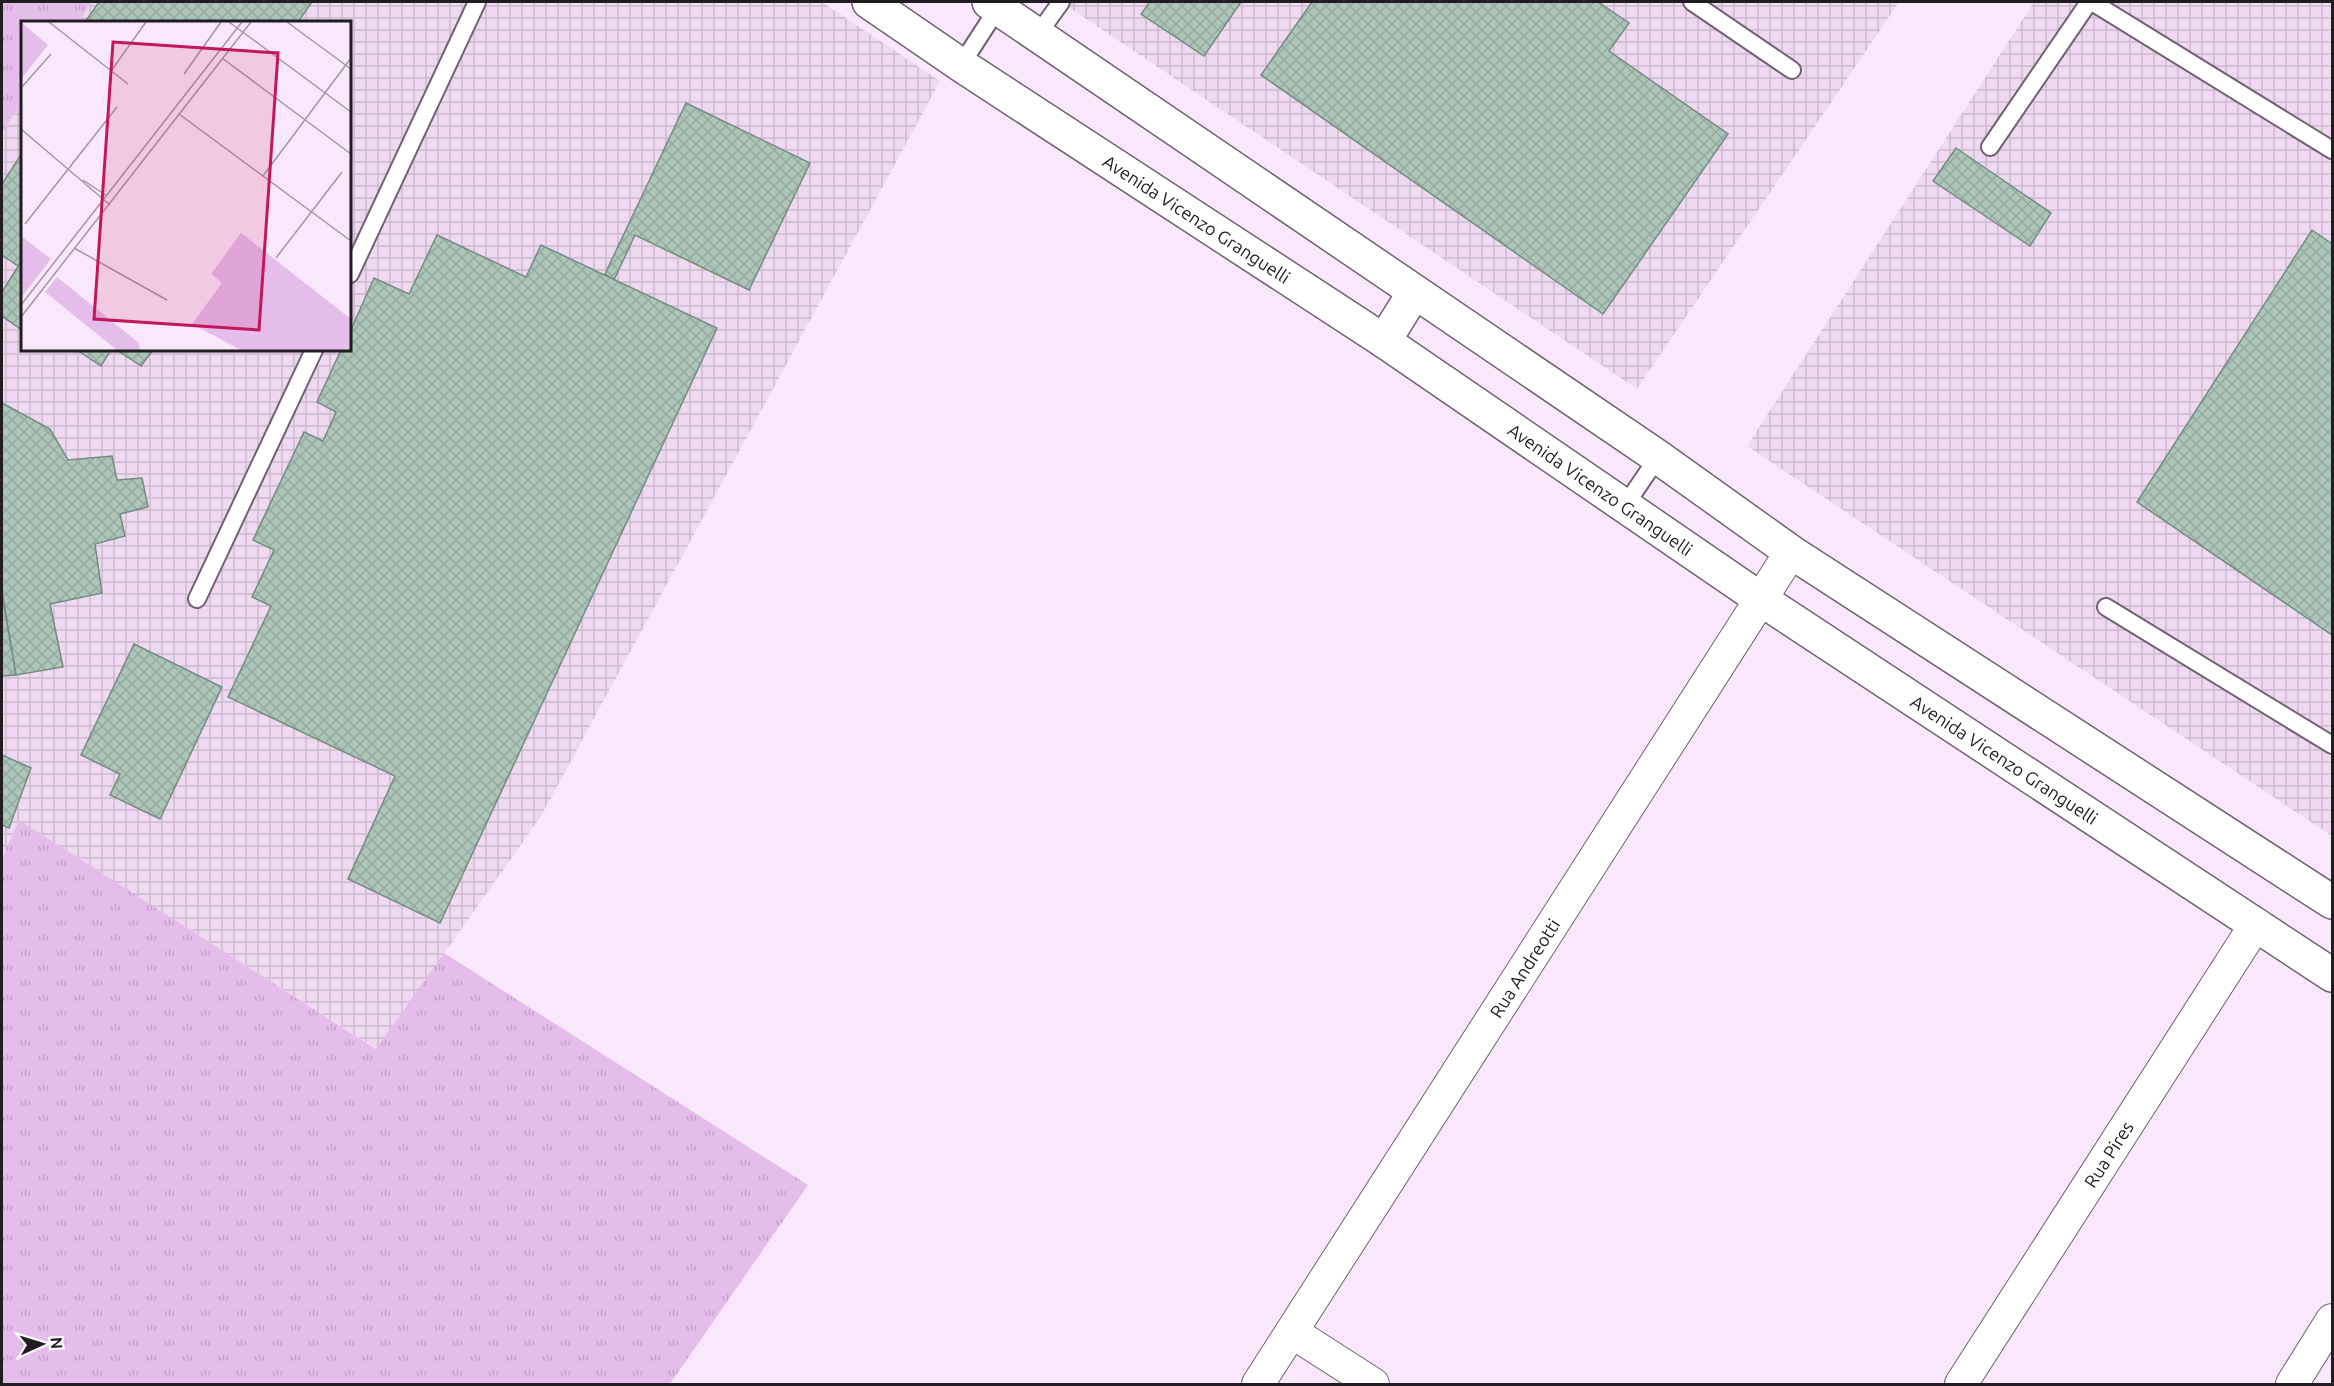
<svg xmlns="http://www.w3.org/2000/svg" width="2334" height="1386" font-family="Ubuntu,sans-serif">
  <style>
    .industrial { fill: url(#industrial-grid) }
    .grass { fill: url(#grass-tufts) }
    .building { fill: url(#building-cross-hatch); stroke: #758b80; stroke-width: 1.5 }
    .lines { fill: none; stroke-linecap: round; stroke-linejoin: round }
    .lane-casing { stroke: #716272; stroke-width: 20 }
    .street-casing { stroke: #716272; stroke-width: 34 }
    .secondary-casing { stroke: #716272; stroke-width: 36 }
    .lane { stroke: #fff; stroke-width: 16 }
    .street { stroke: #fff; stroke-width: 32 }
    .secondary { stroke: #fff; stroke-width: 33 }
    .labels { text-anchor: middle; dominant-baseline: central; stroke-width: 5; stroke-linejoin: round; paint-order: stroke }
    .street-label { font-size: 18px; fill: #211b22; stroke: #fefbfe }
    .inset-road { fill: none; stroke: #a396a4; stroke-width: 1.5 }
    .view { fill: #c2185b; fill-opacity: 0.15; stroke: #c2185b; stroke-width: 3 }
    .inset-edge { fill: none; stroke: #211b22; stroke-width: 3 }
  </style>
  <defs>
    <pattern id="industrial-grid" width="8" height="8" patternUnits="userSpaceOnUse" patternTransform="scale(1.5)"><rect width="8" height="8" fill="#eed9f1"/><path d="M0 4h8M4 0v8" fill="none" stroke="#ccbace"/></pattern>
    <pattern id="grass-tufts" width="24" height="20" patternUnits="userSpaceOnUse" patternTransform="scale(1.5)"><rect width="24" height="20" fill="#e5bdeb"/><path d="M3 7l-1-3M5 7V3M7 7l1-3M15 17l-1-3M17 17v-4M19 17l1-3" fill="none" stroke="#c4a2c9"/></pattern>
    <pattern id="building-cross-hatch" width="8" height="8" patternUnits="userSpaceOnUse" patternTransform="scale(1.5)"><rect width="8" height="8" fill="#adc5b9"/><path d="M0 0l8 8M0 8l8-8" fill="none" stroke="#95a99f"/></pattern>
  </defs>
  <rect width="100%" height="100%" fill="#f9e8fb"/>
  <path class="industrial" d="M92 2H822L940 81 541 816 377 1049 19 821 2 859V132L22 102V350H350V22H78Z
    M1061 2H1899L1637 389Z
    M2034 2H2332V836L1747 446Z"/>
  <path class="grass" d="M2 2H92L78 22H22V102L2 132Z
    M19 820 376 1049 444 953 808 1185 670 1384H2V859Z"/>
  <path class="building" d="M99 2H312L298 22H85Z
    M1150 2H1241L1204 56 1141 14Z
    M1312 2H1598L1629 23 1609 51 1728 134 1603 314 1261 75Z
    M686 103 810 163 749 290 635 235 614 280 605 274Z
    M1956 148 2051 213 2030 246 1933 181Z
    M22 153V260L18 266 2 255V184Z
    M2312 230 2332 244V635L2137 502Z
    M437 235 526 277 541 245 717 328 440 923 348 879 395 776 228 697 271 606 252 597 274 550 253 540 304 432 323 441 336 412 317 402 341 350H350V332L374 278 409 294Z
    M22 260V330L2 316V292Z
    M77 350H111L101 366Z
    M117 350H153L141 366Z
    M2 403 50 429 68 460 112 456 117 480 142 478 148 507 120 514 125 536 95 544 102 593 50 604 63 667 16 675 2 591Z
    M2 594 16 675 2 676Z
    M134 644 222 687 160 819 110 795 120 774 81 755Z
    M2 755 31 768 9 828 2 825Z"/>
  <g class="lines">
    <defs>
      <path id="lane" d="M1692 2 1792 70
        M2092 2 2332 150
        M1038 34 1061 2
        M961 65 1001 3
        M1990 147 2089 2
        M350 274 477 2
        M1624 507 1658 457
        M197 599 314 350
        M2106 607 2332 745"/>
      <g id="street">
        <path d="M1292 1332 1373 1384"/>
        <path id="s1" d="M1258 1384 1791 552"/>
        <path id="s2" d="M1961 1384 2256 924"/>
        <path d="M2292 1384 2332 1320"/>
      </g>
      <g id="secondary">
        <path id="s3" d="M869 2 961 65 1384 341 1759 598 2332 975"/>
        <path d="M989 2 1658 457 1791 552 2332 902"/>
        <path d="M1384 341 1414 293"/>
      </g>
    </defs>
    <use href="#lane" class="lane-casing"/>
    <use href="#street" class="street-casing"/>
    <use href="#secondary" class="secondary-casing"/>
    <use href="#lane" class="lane"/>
    <use href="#street" class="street"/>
    <use href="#secondary" class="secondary"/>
  </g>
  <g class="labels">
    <g class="street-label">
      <text stroke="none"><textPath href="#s3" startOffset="393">Avenida Vicenzo Granguelli</textPath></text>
      <text stroke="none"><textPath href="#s3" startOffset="879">Avenida Vicenzo Granguelli</textPath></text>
      <text stroke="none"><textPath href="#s3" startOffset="1365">Avenida Vicenzo Granguelli</textPath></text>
      <text stroke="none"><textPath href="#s1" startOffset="494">Rua Andreotti</textPath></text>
      <text stroke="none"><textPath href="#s2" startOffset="273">Rua Pires</textPath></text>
    </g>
  </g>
  <g transform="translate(21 21)">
    <rect width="330" height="330" fill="#f9e8fb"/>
    <path d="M0 1 27 24 0 58ZM220 212 330 298V329H220L171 303 201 262 190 253ZM0 215 30 238 0 277ZM36 256 118 322 119 329H96L24 271Z" fill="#e5bdeb"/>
    <path class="inset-road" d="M28 1 107 63M208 1 330 91M266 1 330 48M201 37 330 133M90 50 125 1M163 53 200 1M0 67 30 33M158 93 330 220M0 108 89 184M242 155 330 37M62 159 86 175M4 203 96 86M53 227 146 279M255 237 321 151M0 284 221 1M0 296 230 1"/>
    <path class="view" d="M92 21 257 32 238 309 73 298Z"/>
    <rect width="330" height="330" class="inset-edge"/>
  </g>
  <rect width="2334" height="1386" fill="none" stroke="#211b22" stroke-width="6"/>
  <g transform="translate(42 1344) rotate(86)" stroke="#fefbfe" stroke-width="4.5" paint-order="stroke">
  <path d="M0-4.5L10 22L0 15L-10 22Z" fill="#211b22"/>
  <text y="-9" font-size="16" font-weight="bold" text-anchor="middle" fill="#211b22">N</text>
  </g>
</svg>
